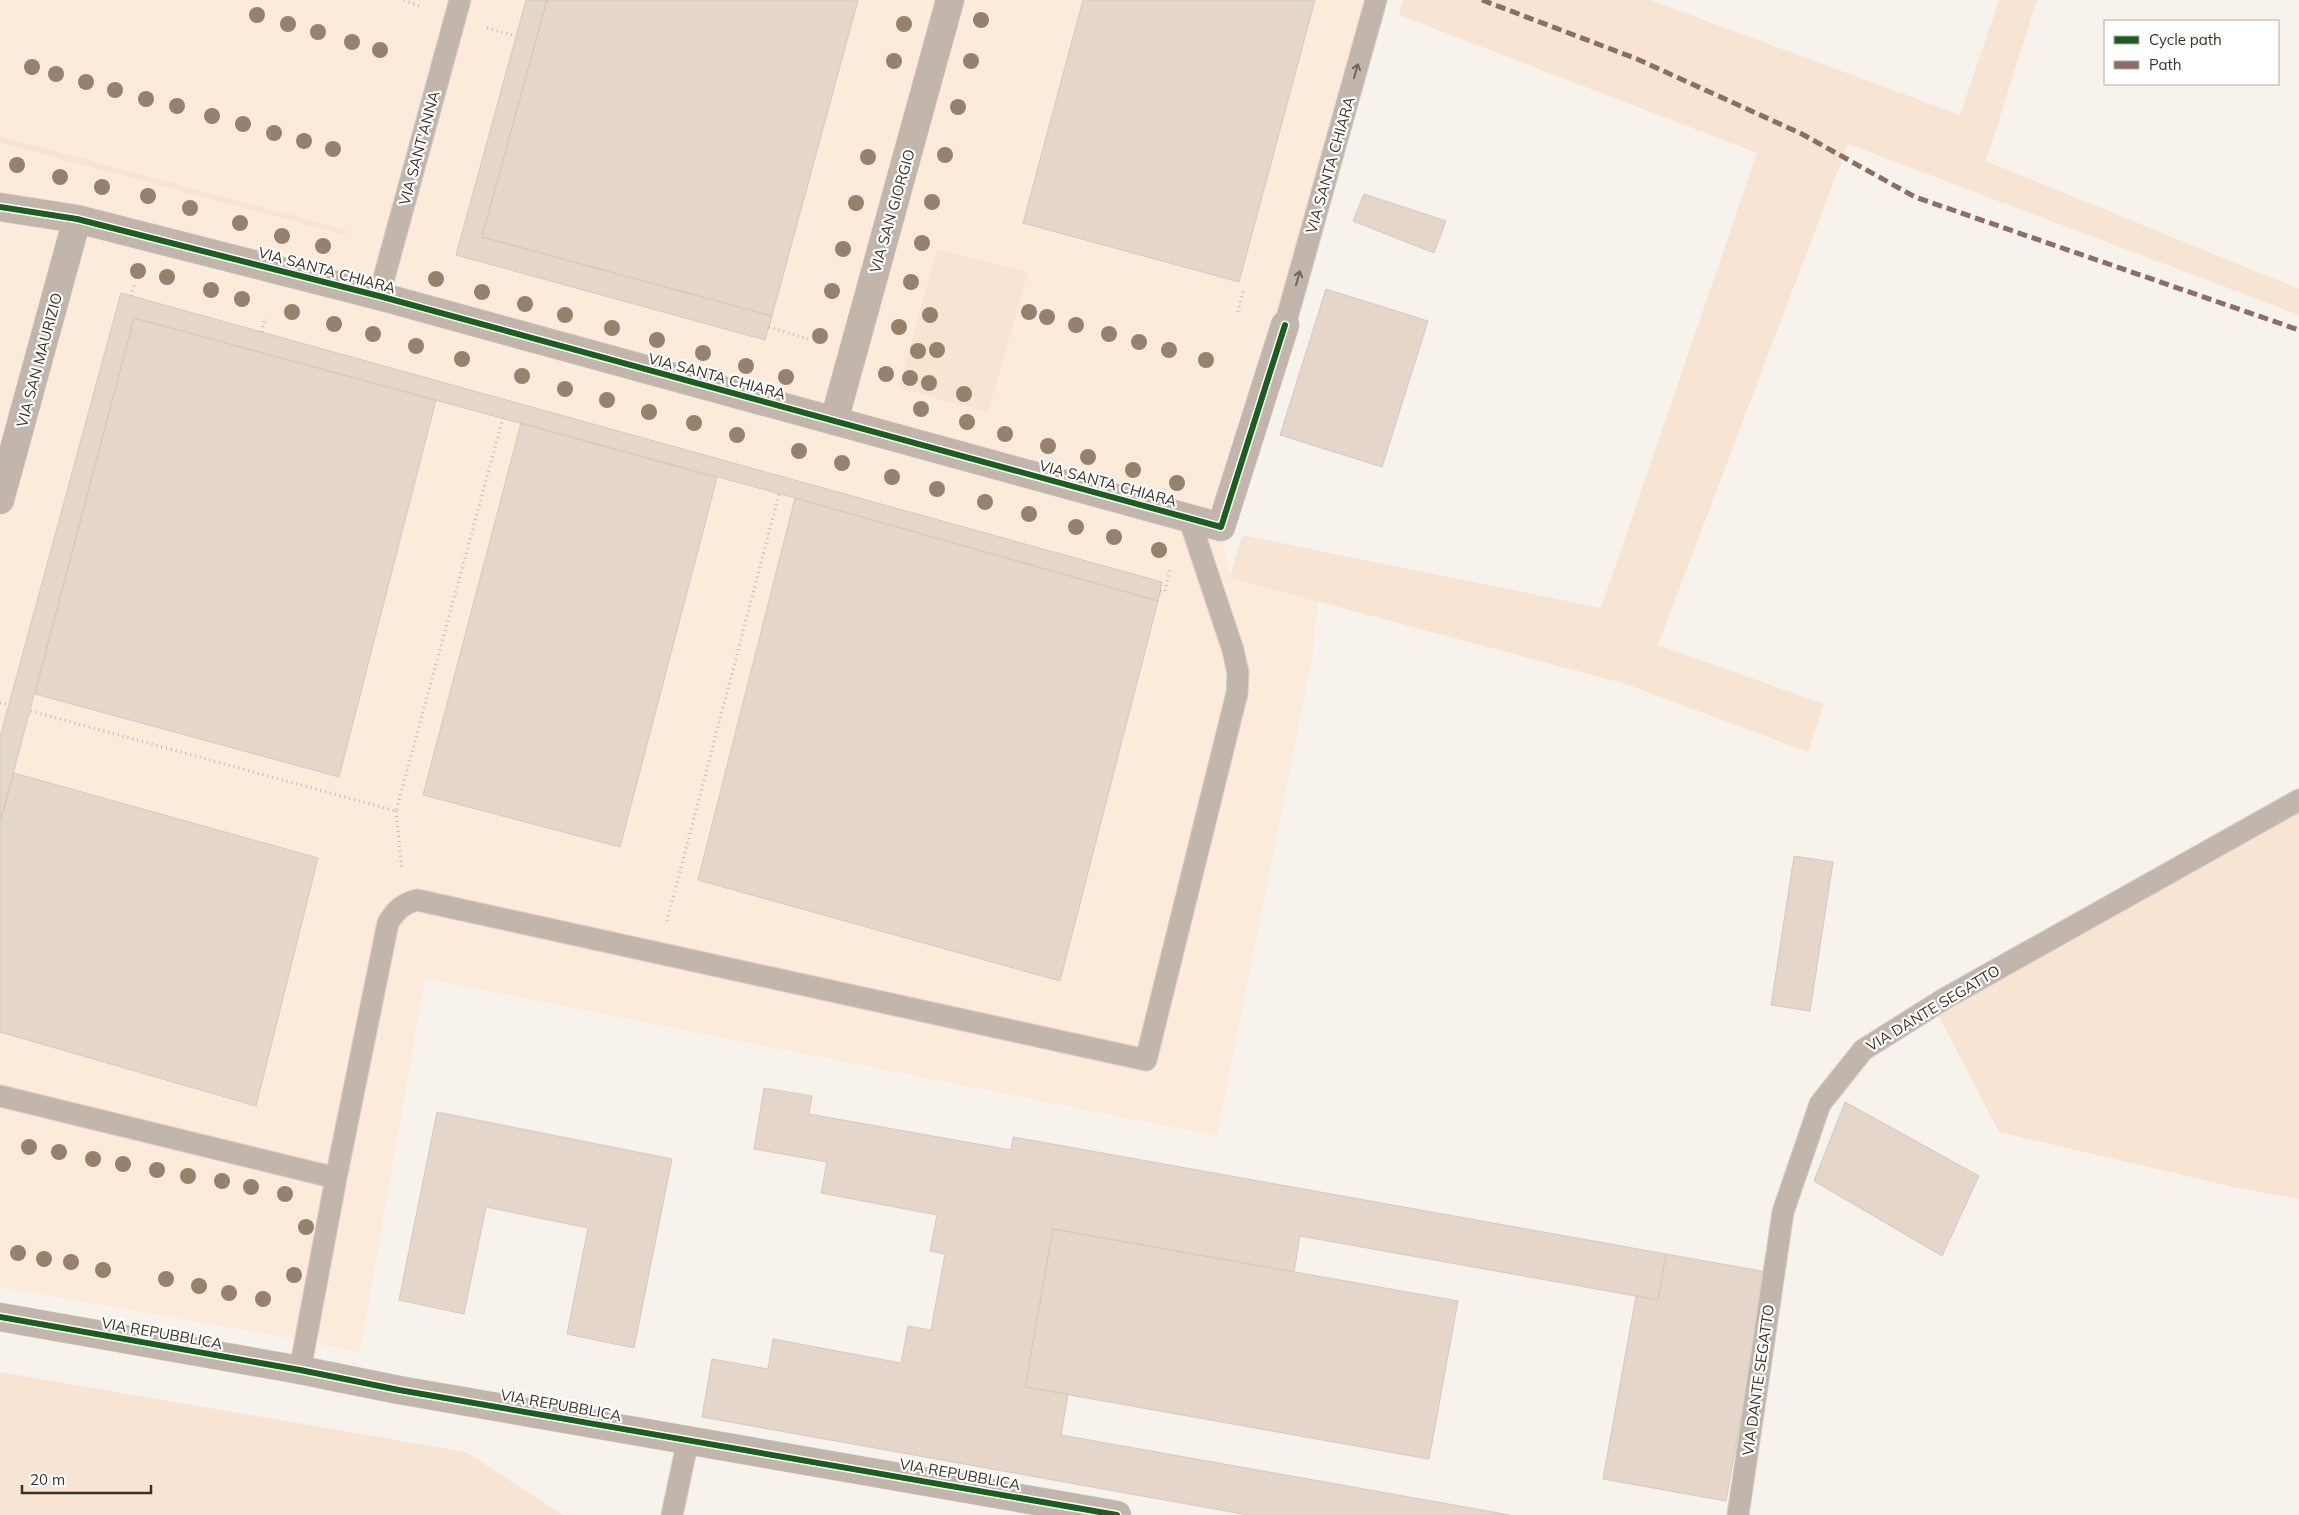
<svg xmlns="http://www.w3.org/2000/svg" width="2299" height="1515" font-family="Mulish,sans-serif">
  <style>
    .built { fill: #fceadb }
    .green { fill: #f7e4d3 }
    .building { fill: #e5d6c9; stroke: #d1c9c3 }
    .lines { fill: none; stroke-linecap: round; stroke-linejoin: round }
    .lane-casing { stroke: #d5cfca; stroke-width: 23 }
    .street-casing { stroke: #d5cfca; stroke-width: 29 }
    .path { stroke: #c0b7b0; stroke-width: 3; stroke-dasharray: 1 4; stroke-linecap: butt }
    .lane { stroke: #c2b6ac; stroke-width: 21 }
    .street { stroke: #c2b6ac; stroke-width: 28 }
    .quiet { stroke: #8d6e63; stroke-width: 5; stroke-dasharray: 10 5; stroke-linecap: butt }
    .cycleway-casing { stroke: #fff; stroke-width: 9 }
    .cycleway { stroke: #1b5e20; stroke-width: 6 }
    .tree { fill: #95826d }
    .oneway { stroke: #71665c }
    .labels { text-anchor: middle; dominant-baseline: central; stroke-width: 4.5; stroke-linejoin: round; paint-order: stroke }
    .street-label { font-size: 15px; fill: #3b3027; stroke: #fff }
  </style>
  <rect width="100%" height="100%" fill="#f8f2ed"/>
  <path class="built" d="M0 0H1376L1221 527 1230 578 1318 601 1313 651 1217 1136 425 978 360 1352 289 1338 0 1287Z"/>
  <path class="green" d="M1403 0H1650L1960 115 1999 0H2037L1986 161 2299 289V315L1848 144 1658 645 1824 704 1808 752 1626 684 1230 578 1242 535 1601 608 1757 153 1399 15Z
    M0 136 346 230 345 235 0 143Z
    M937 249 1028 272 988 412 899 388Z
    M2299 803V1199L2238 1188 1999 1132 1936 1011Z
    M0 1372 466 1452 563 1515H0Z"/>
  <path class="building" d="M526 0H547L482 237 772 316 765 340 456 255Z
    M547 0H858L772 316 482 237Z
    M1083 0H1315L1239 282 1023 223Z
    M1364 194 1446 221 1434 253 1353 221Z
    M1326 289 1428 321 1382 467 1280 435Z
    M121 293 1162 582 1158 601 795 498 134 318 0 823V737Z
    M134 318 436 400 339 777 35 694Z
    M521 423 717 478 620 847 423 795Z
    M795 498 1158 601 1060 981 698 880Z
    M14 773 318 858 256 1106 0 1032V823Z
    M1794 856 1833 862 1810 1011 1771 1005Z
    M764 1088 812 1096 809 1114 1011 1150 1013 1137 1666 1254 1658 1300 1300 1236 1294 1272 1053 1229 1025 1387 1068 1394 1061 1435 1510 1515H1248L702 1417 712 1359 768 1369 773 1339 901 1363 908 1326 931 1330 945 1254 930 1251 937 1215 821 1193 827 1162 754 1149Z
    M1845 1102 1979 1176 1942 1256 1814 1181Z
    M437 1112 672 1159 634 1348 567 1334 588 1228 486 1207 464 1314 399 1300Z
    M1053 1229 1458 1301 1429 1459 1025 1387Z
    M1666 1254 1767 1272 1726 1501 1603 1479 1636 1296 1658 1300Z"/>
  <g class="lines">
    <defs>
      <path id="lane" d="M379 296 460 0
        M1285 325 1376 0
        M0 1096 336 1178
        M300 1370 336 1178 388 923C396 910 402 904 417 900L1146 1060 1237 693 1238 673 1233 650 1189 518
        M672 1515 688 1440
        M1738 1515 1783 1212 1820 1104 1863 1050 1944 999 2299 800"/>
      <path id="street" d="M0 207 77 219 379 296 1221 527 1285 325
        M834 421 950 0
        M0 500 77 219
        M0 1317 300 1370 399 1390 1117 1515"/>
    </defs>
    <use href="#lane" class="lane-casing"/>
    <use href="#street" class="street-casing"/>
    <path class="path" d="M404 0 422 7
      M487 28 516 36
      M131 296 135 282
      M1238 312 1244 288
      M769 327 808 339
      M262 332 265 317
      M1160 591H1165L1170 570
      M0 703 9 705
      M31 711 396 811 503 418
      M396 811 402 870
      M667 921 779 494"/>
    <use href="#lane" class="lane"/>
    <use href="#street" class="street"/>
    <path class="quiet" d="M1482 0 1637 59 1802 134 1915 197 2299 330"/>
    <defs>
      <path id="cycleway" d="M0 207 77 219 379 296 1221 527 1285 325
        M0 1317 300 1370 399 1390 1117 1515"/>
    </defs>
    <use href="#cycleway" class="cycleway-casing"/>
    <use href="#cycleway" class="cycleway"/>
  </g>
  <g class="tree">
    <circle cx="257" cy="15" r="8"/>
    <circle cx="981" cy="20" r="8"/>
    <circle cx="288" cy="24" r="8"/>
    <circle cx="904" cy="24" r="8"/>
    <circle cx="318" cy="32" r="8"/>
    <circle cx="352" cy="42" r="8"/>
    <circle cx="380" cy="50" r="8"/>
    <circle cx="894" cy="61" r="8"/>
    <circle cx="971" cy="61" r="8"/>
    <circle cx="32" cy="67" r="8"/>
    <circle cx="56" cy="74" r="8"/>
    <circle cx="86" cy="82" r="8"/>
    <circle cx="115" cy="90" r="8"/>
    <circle cx="146" cy="99" r="8"/>
    <circle cx="177" cy="106" r="8"/>
    <circle cx="958" cy="107" r="8"/>
    <circle cx="212" cy="116" r="8"/>
    <circle cx="243" cy="124" r="8"/>
    <circle cx="274" cy="133" r="8"/>
    <circle cx="304" cy="141" r="8"/>
    <circle cx="333" cy="149" r="8"/>
    <circle cx="945" cy="155" r="8"/>
    <circle cx="868" cy="157" r="8"/>
    <circle cx="17" cy="165" r="8"/>
    <circle cx="60" cy="177" r="8"/>
    <circle cx="102" cy="187" r="8"/>
    <circle cx="148" cy="196" r="8"/>
    <circle cx="932" cy="202" r="8"/>
    <circle cx="856" cy="203" r="8"/>
    <circle cx="190" cy="208" r="8"/>
    <circle cx="240" cy="223" r="8"/>
    <circle cx="282" cy="236" r="8"/>
    <circle cx="922" cy="243" r="8"/>
    <circle cx="323" cy="246" r="8"/>
    <circle cx="843" cy="249" r="8"/>
    <circle cx="138" cy="271" r="8"/>
    <circle cx="167" cy="277" r="8"/>
    <circle cx="436" cy="279" r="8"/>
    <circle cx="911" cy="282" r="8"/>
    <circle cx="211" cy="290" r="8"/>
    <circle cx="832" cy="291" r="8"/>
    <circle cx="482" cy="292" r="8"/>
    <circle cx="242" cy="299" r="8"/>
    <circle cx="525" cy="304" r="8"/>
    <circle cx="292" cy="312" r="8"/>
    <circle cx="1029" cy="312" r="8"/>
    <circle cx="565" cy="315" r="8"/>
    <circle cx="930" cy="315" r="8"/>
    <circle cx="1047" cy="317" r="8"/>
    <circle cx="334" cy="324" r="8"/>
    <circle cx="1076" cy="325" r="8"/>
    <circle cx="899" cy="327" r="8"/>
    <circle cx="612" cy="328" r="8"/>
    <circle cx="373" cy="334" r="8"/>
    <circle cx="1109" cy="334" r="8"/>
    <circle cx="820" cy="336" r="8"/>
    <circle cx="657" cy="340" r="8"/>
    <circle cx="1139" cy="342" r="8"/>
    <circle cx="416" cy="346" r="8"/>
    <circle cx="937" cy="350" r="8"/>
    <circle cx="1169" cy="350" r="8"/>
    <circle cx="918" cy="351" r="8"/>
    <circle cx="703" cy="353" r="8"/>
    <circle cx="462" cy="359" r="8"/>
    <circle cx="1206" cy="360" r="8"/>
    <circle cx="746" cy="366" r="8"/>
    <circle cx="886" cy="374" r="8"/>
    <circle cx="522" cy="376" r="8"/>
    <circle cx="786" cy="377" r="8"/>
    <circle cx="910" cy="378" r="8"/>
    <circle cx="929" cy="383" r="8"/>
    <circle cx="565" cy="389" r="8"/>
    <circle cx="964" cy="394" r="8"/>
    <circle cx="607" cy="400" r="8"/>
    <circle cx="921" cy="409" r="8"/>
    <circle cx="649" cy="412" r="8"/>
    <circle cx="967" cy="422" r="8"/>
    <circle cx="694" cy="423" r="8"/>
    <circle cx="1005" cy="434" r="8"/>
    <circle cx="737" cy="435" r="8"/>
    <circle cx="1048" cy="446" r="8"/>
    <circle cx="799" cy="451" r="8"/>
    <circle cx="1088" cy="457" r="8"/>
    <circle cx="842" cy="463" r="8"/>
    <circle cx="1133" cy="470" r="8"/>
    <circle cx="892" cy="477" r="8"/>
    <circle cx="1177" cy="483" r="8"/>
    <circle cx="937" cy="489" r="8"/>
    <circle cx="985" cy="502" r="8"/>
    <circle cx="1029" cy="514" r="8"/>
    <circle cx="1076" cy="527" r="8"/>
    <circle cx="1114" cy="537" r="8"/>
    <circle cx="1159" cy="550" r="8"/>
    <circle cx="29" cy="1147" r="8"/>
    <circle cx="59" cy="1152" r="8"/>
    <circle cx="93" cy="1159" r="8"/>
    <circle cx="123" cy="1164" r="8"/>
    <circle cx="157" cy="1170" r="8"/>
    <circle cx="188" cy="1176" r="8"/>
    <circle cx="222" cy="1181" r="8"/>
    <circle cx="251" cy="1187" r="8"/>
    <circle cx="285" cy="1194" r="8"/>
    <circle cx="306" cy="1227" r="8"/>
    <circle cx="18" cy="1253" r="8"/>
    <circle cx="44" cy="1259" r="8"/>
    <circle cx="71" cy="1262" r="8"/>
    <circle cx="103" cy="1270" r="8"/>
    <circle cx="294" cy="1275" r="8"/>
    <circle cx="166" cy="1279" r="8"/>
    <circle cx="199" cy="1286" r="8"/>
    <circle cx="229" cy="1293" r="8"/>
    <circle cx="263" cy="1299" r="8"/>
  </g>
  <defs><path id="oneway-shaft" d="M-6 0H5M1.5-3L5.5 0L1.5 3" fill="none" stroke-width="1.6" stroke-linecap="round" stroke-linejoin="round" transform="scale(1.25)"/></defs>
  <g class="oneway">
    <use href="#oneway-shaft" transform="translate(1356 71) rotate(-74)"/>
    <use href="#oneway-shaft" transform="translate(1298 278) rotate(-74)"/>
  </g>
  <g class="labels">
    <g class="street-label">
      <text transform="translate(419 148) rotate(-75)">VIA SANT'ANNA</text>
      <text transform="translate(1330 165) rotate(-74)">VIA SANTA CHIARA</text>
      <text transform="translate(892 211) rotate(-74)">VIA SAN GIORGIO</text>
      <text transform="translate(327 270) rotate(15)">VIA SANTA CHIARA</text>
      <text transform="translate(39 360) rotate(-75)">VIA SAN MAURIZIO</text>
      <text transform="translate(717 376) rotate(15)">VIA SANTA CHIARA</text>
      <text transform="translate(1108 483) rotate(15)">VIA SANTA CHIARA</text>
      <text transform="translate(1933 1008) rotate(-31)">VIA DANTE SEGATTO</text>
      <text transform="translate(162 1333) rotate(10)">VIA REPUBBLICA</text>
      <text transform="translate(1758 1380) rotate(-82)">VIA DANTE SEGATTO</text>
      <text transform="translate(561 1405) rotate(10)">VIA REPUBBLICA</text>
      <text transform="translate(960 1474) rotate(10)">VIA REPUBBLICA</text>
    </g>
  </g>
  <rect x="2104" y="20" width="175" height="65" fill="#ffffff" stroke="#b1aca9"/>
  <rect x="2114" y="36" width="25" height="8" fill="#1b5e20" stroke="#b1aca9"/>
  <text x="2149" y="45" font-size="15" fill="#3b3027">Cycle path</text>
  <rect x="2114" y="61" width="25" height="8" fill="#8d6e63" stroke="#b1aca9"/>
  <text x="2149" y="70" font-size="15" fill="#3b3027">Path</text>
  <path d="M22 1485v8h129v-8" fill="none" stroke="#3b3027" stroke-width="2.5"/>
  <text x="30" y="1485" font-size="15" fill="#3b3027" stroke="#ffffff" stroke-width="4" paint-order="stroke">20 m</text>
</svg>
